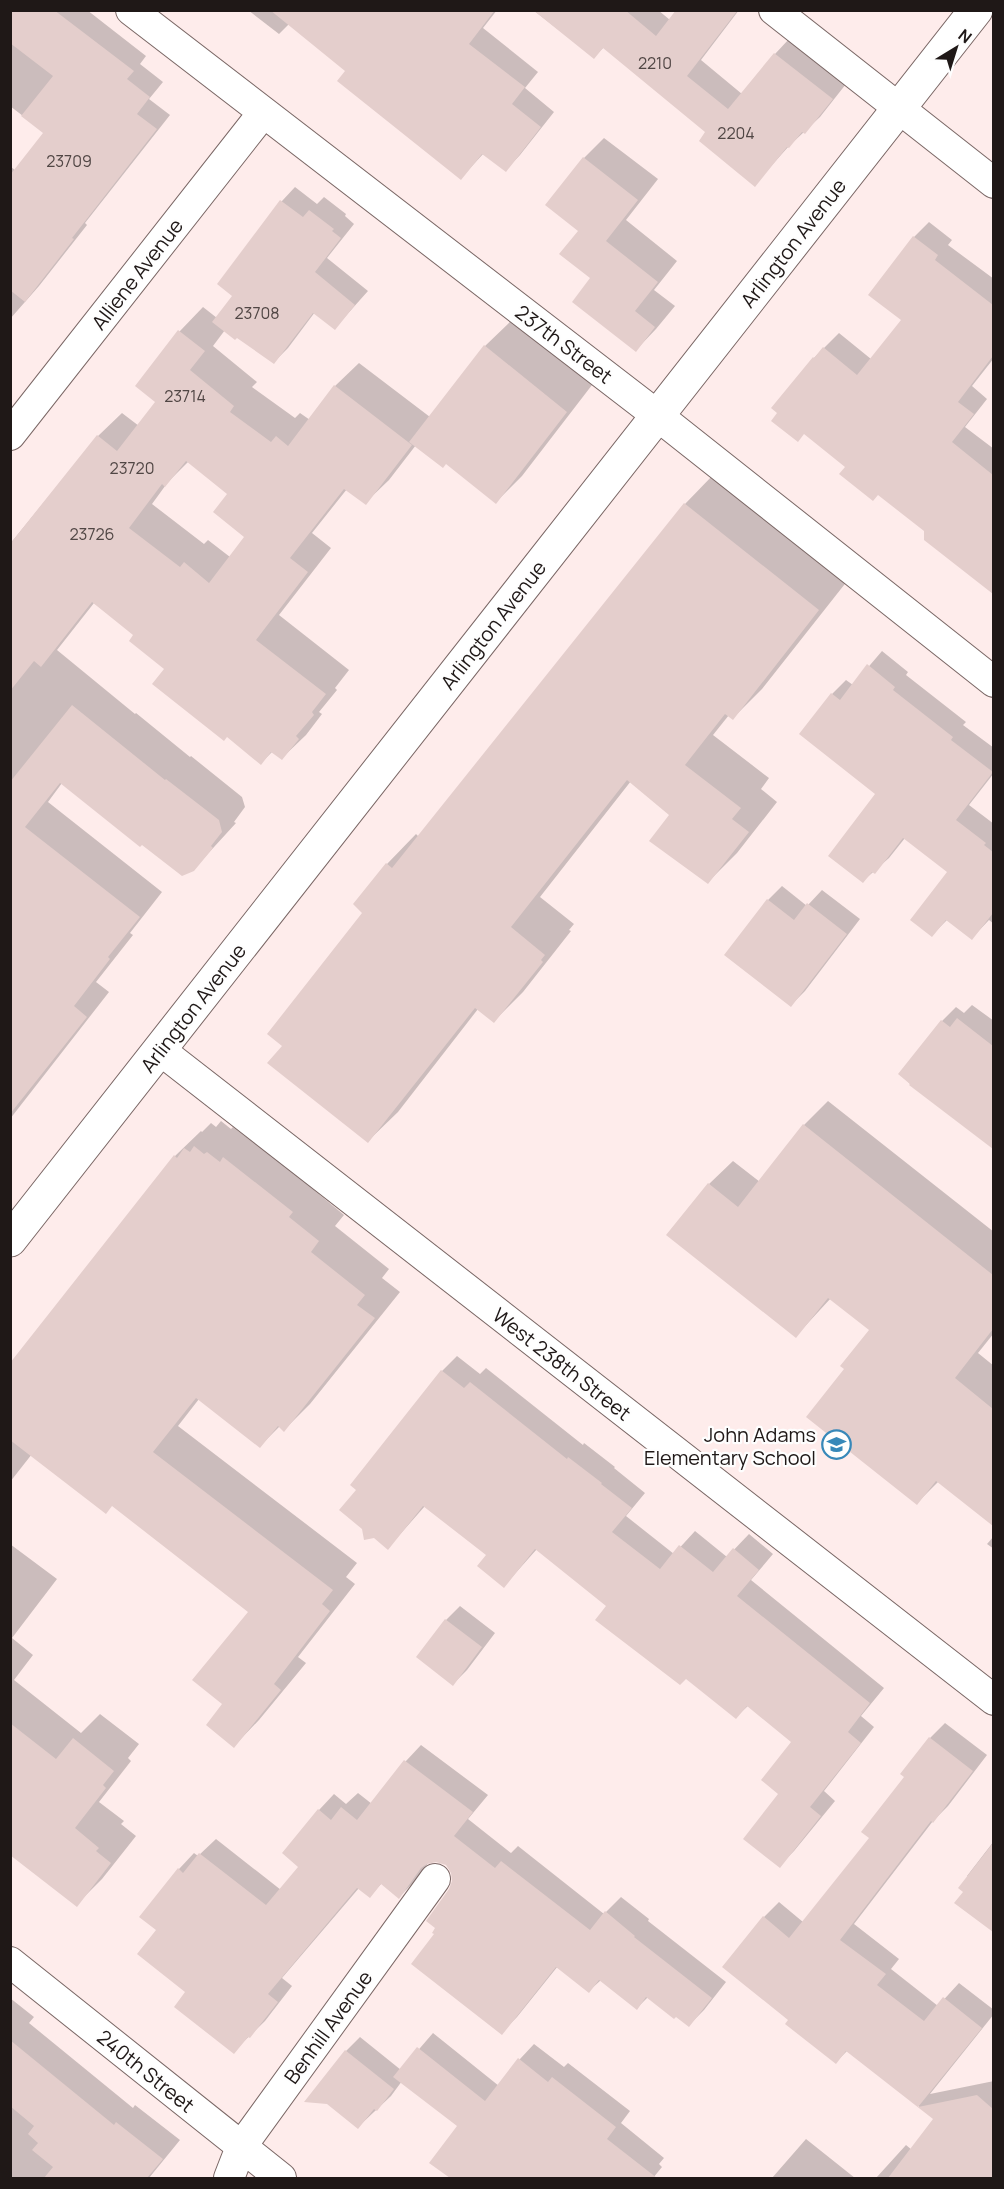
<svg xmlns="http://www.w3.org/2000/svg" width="1004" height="2189" font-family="Manrope,sans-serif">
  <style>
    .shadow { fill: #0003; fill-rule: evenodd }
    .building { fill: #e4cecc; fill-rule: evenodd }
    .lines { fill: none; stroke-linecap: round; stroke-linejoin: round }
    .street-casing { stroke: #7a6765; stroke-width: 32 }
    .secondary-casing { stroke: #7a6765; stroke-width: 35 }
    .street { stroke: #fff; stroke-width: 30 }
    .secondary { stroke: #fff; stroke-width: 33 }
    .labels { text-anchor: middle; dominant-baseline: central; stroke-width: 4.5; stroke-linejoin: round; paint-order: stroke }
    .number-label { font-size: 16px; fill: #504644 }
    .street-label { font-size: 20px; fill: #1f1817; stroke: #fefefe }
    .poi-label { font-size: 20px; fill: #1f1817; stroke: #fefefe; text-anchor: end }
  </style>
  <rect width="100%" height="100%" fill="#feeceb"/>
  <path class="shadow" d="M10 10H87L146 56 140 64 163 82 149 99 170 115 85 223 87 225 39 286 10 319V166L16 171 45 133 10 106Z
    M248 10H497L483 28 538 72 525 88 554 112 520 155 506 170 484 153 461 178 347 71 289 24 279 34Z
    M533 10H658L670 20 678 10H739L701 60 742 94 775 54 789 39 846 84 820 117 789 146 755 184 708 132 604 47 594 57Z
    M604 138 658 179 626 220 677 261 654 290 675 306 656 329 636 350 592 278 580 230 584 158Z
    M295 187 317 204 324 197 346 214 345 216 354 224 327 258 368 291 335 328 315 312 288 348 274 362 237 336 225 330 213 346 257 382 252 387 295 418 300 413 310 420 335 386 359 363 430 417 485 346 512 320 592 385 522 476 496 502 446 463 416 445 389 480 365 503 347 489 312 533 331 548 279 615 349 670 335 688 337 690 319 712 322 714 306 735 282 758 273 751 261 763 166 668 135 635 94 603 57 650 135 714 136 713 190 757 191 756 242 797 245 807 234 822 236 823 193 870 62 783 48 802 162 892 130 933 133 935 96 982 109 992 10 1119V544L98 436 122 413 139 426 157 402 137 386 180 331 203 307 217 318 234 296 219 283 282 201ZM189 461 230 493 246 536 230 557 208 540 204 544 152 504 168 482Z
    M929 222 952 240 948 245 994 279V358L972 386 987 399 965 427 994 449V593L926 539V530L773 408 814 358 839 333 871 359 903 320 870 294 914 237Z
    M714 474 848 580 762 689 733 718 729 715 713 735 769 778 761 789 777 802 737 853 708 882 672 814 631 781 540 897 574 924 569 930 571 931 523 992 494 1021 478 1009 398 1112 368 1141 284 1046 364 913 387 864 416 834 419 837 685 504Z
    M882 651 908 672 906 675 966 722 963 725 994 748V773L969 805 994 824V924L989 920 972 938 948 919 932 935 949 871 905 838 889 858 863 881 877 794 832 694 846 680 853 685Z
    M782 886 807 906 822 890 860 919 805 991 791 1005 768 900Z
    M972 1005 994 1021V1147L911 1085 900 1073 942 1021 956 1007 964 1013Z
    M828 1101 994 1232V1333L978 1353 994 1366V1524L939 1481 917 1503 846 1369 871 1330 831 1298 796 1336 709 1184 733 1161 760 1182 804 1125Z
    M221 1121 231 1129 233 1127 246 1137 250 1132 318 1185 314 1190 344 1215 335 1226 389 1269 382 1278 400 1292 310 1404 284 1430 280 1426 260 1446 199 1399 178 1426 357 1563 346 1577 355 1584 298 1657 306 1663 259 1720 234 1746 224 1704 250 1611 113 1505 32 1454 10 1482V1365L175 1156 201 1131 202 1132 211 1123 216 1127Z
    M457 1356 480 1374 486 1368 583 1445 584 1443 615 1467 614 1468 645 1493 626 1516 674 1554 695 1531 727 1557 749 1534 773 1554 751 1580 884 1688 861 1716 874 1727 824 1791 835 1801 794 1851 779 1866 780 1794 793 1741 749 1705 736 1717 687 1677 608 1606 537 1549 504 1586 488 1555 425 1506 388 1548 358 1490 442 1371Z
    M994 1536V1549L987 1544Z
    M10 1544 57 1579 12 1638 33 1655 14 1680 81 1733 100 1714 139 1744 128 1758 131 1761 99 1802 124 1821 121 1824 136 1836 102 1879 76 1905 10 1849Z
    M460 1606 495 1633 467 1670 453 1684 446 1620Z
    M945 1723 987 1755 948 1806 933 1821 854 1924 899 1959 891 1969 938 2006 959 1983 994 2010V2014L930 2094 994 2081V2178H876L906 2145 912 2150 935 2119 847 2051 836 2062 790 2020 764 1917 779 1902 803 1922 871 1837 930 1738Z
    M421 1745 488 1795 468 1819 511 1853 518 1846 604 1914 621 1897 649 1919 648 1921 726 1982 704 2010 689 2025 648 1997 637 2008 601 1980 589 1991 558 1966 517 2017 501 2033 436 1934 454 1882 452 1872 446 1864 436 1860 429 1862 415 1881 399 1897 382 1883 370 1896 359 1888 282 1978 292 1986 265 2021 233 2052 187 1992 158 1930 179 1869 194 1853 198 1856 216 1839 281 1890 301 1866 319 1810 334 1794 346 1804 358 1793 372 1804 406 1761Z
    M994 1841V1930L956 1903 965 1891 969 1877 967 1876Z
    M10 1998 34 2017 29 2023 133 2108 135 2105 180 2140 149 2178H10Z
    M433 2033 499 2086 520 2059 534 2044 564 2067 568 2063 630 2111 621 2123 664 2158 659 2164 662 2167 653 2178H453L431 2163 459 2126 402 2081 391 2096 358 2127 346 2051 360 2037 401 2070Z
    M806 2139 855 2178H772Z"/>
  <path class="building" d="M10 10H54L134 71 127 79 150 97 137 114 157 129 72 238 74 239 25 302 10 290V175L43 133 21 116 53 76 10 43Z
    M270 10H495L469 44 525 87 512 104 541 127 506 172 482 154 461 180 337 81 345 71Z
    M533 10H625L656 36 676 10H738L687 76 728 109 774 53 833 99 805 134 802 132 789 148 787 147 755 187 699 141 705 132 603 48 594 59Z
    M583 157 638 200 606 241 658 282 635 311 655 327 636 352 572 302 590 278 559 254 578 231 545 205Z
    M280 200 303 217 309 210 334 229 332 231 341 238 315 272 355 305 335 330 313 313 274 364 237 338 235 340 212 322 232 296 217 284Z
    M913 236 938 255 935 260 993 305V356L958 402 974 414 952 442 993 475V594L924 540V531L878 495 873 501 839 474 845 467 804 434 798 442 771 421 777 413 771 408 813 357 814 358 823 347 857 375 901 320 868 295Z
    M178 330 205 351 190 370 234 406 230 412 271 442 276 436 288 446 334 385 412 445 366 505 344 489 290 558 308 572 256 640 326 694 312 712 314 715 296 736 299 739 282 760 271 752 261 765 227 737 224 741 152 684 164 669 129 641 133 635 92 602 41 667 34 661 10 691V544L97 435 117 451 155 402 135 386ZM186 461 227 494 213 512 244 537 209 583 184 562 180 567 129 528 162 484 165 487Z
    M484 345 567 412 496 504 446 464 443 468 409 442Z
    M684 503 819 610 733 720 725 714 685 765 741 808 732 819 749 832 708 884 649 841 669 815 627 780 511 927 545 955 541 960 543 962 494 1023 475 1008 368 1143 267 1063 282 1046 267 1034 362 913 353 904 386 863 392 868Z
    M867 664 895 687 893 690 953 737 951 740 993 772 956 820 986 843 984 845 993 852V913L972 940 946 920 932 937 910 920 947 872 903 838 875 874 872 872 863 883 828 856 875 794 799 734 831 693 840 700Z
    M72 705 165 780 166 779 219 820 222 832 211 846 213 848 194 871 182 876 142 845 140 847 60 783 25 827 140 917 108 957 110 959 74 1006 87 1017 10 1114V782Z
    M767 899 794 920 807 903 847 934 791 1007 724 955Z
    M957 1018 993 1046V1149L909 1085 910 1084 898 1074 941 1020 950 1027Z
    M803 1124 993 1275V1329L955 1378 993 1409V1526L936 1481 917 1505 806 1417 844 1369 840 1366 869 1330 828 1298 796 1338 666 1235 708 1183 738 1207Z
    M194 1146 204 1154 207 1152 220 1162 223 1157 293 1212 289 1217 319 1241 311 1252 365 1295 357 1305 375 1318 284 1432 278 1426 260 1448 196 1398 153 1452 333 1590 322 1604 330 1611 274 1684 281 1690 234 1748 206 1725 222 1704 192 1680 248 1612 112 1506 106 1514 10 1440V1363L174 1155 177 1158 184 1148 190 1152Z
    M441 1370 464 1388 470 1382 567 1459 568 1457 602 1483 601 1484 632 1508 612 1532 660 1569 679 1545 713 1572 733 1548 759 1570 737 1596 870 1703 848 1732 861 1743 810 1807 821 1816 780 1868 743 1839 778 1794 761 1780 791 1742 747 1706 736 1719 686 1679 680 1685 595 1620 606 1606 535 1549 504 1588 477 1566 486 1555 423 1506 388 1550 374 1538 364 1540 362 1529 339 1510 356 1490 350 1485Z
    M445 1619 482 1647 453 1686 416 1657Z
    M10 1723 56 1759 73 1738 114 1771 103 1785 106 1788 75 1828 99 1848 96 1851 111 1863 77 1907 10 1855Z
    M929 1737 973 1771 933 1823 931 1821 840 1940 886 1974 877 1985 924 2021 943 1997 982 2028 918 2107 977 2095 993 2109V2178H888L933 2119 846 2051 836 2064 785 2024 788 2020 722 1967 763 1916 789 1938 869 1838 861 1832 904 1777 900 1774Z
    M404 1760 473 1812 454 1836 495 1868 501 1861 590 1930 605 1911 635 1936 634 1937 712 1998 689 2027 676 2017 674 2019 646 1997 637 2010 599 1980 589 1993 556 1967 502 2035 411 1964 434 1934 432 1933 435 1928 426 1921 449 1889 452 1881 451 1873 446 1865 436 1862 427 1864 421 1868 399 1899 381 1884 370 1898 357 1888 268 1994 278 2002 250 2038 248 2037 234 2054 174 2007 185 1992 137 1954 156 1930 139 1917 178 1868 183 1873 199 1853 266 1905 298 1867 282 1853 318 1809 331 1820 341 1807 357 1820Z
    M993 1843V1932L954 1903 963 1892 958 1888Z
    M10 2040 114 2125 116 2122 163 2159 147 2178H44L53 2167 32 2150 38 2143 28 2134 34 2126 10 2106Z
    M417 2047 485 2101 518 2058 548 2082 552 2077 616 2127 607 2139 657 2178H450L429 2163 457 2126 393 2077Z
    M345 2050 394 2089 377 2111 374 2109 358 2129 327 2104 304 2102Z"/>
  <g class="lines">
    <defs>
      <path id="street" d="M131 10 658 416 994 682
        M774 10 994 183
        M10 435 263 113
        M160 1050 994 1700
        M10 1962 281 2178
        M229 2178 241 2147 435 1879"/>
      <path id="secondary" d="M10 1240 976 10"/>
    </defs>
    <use href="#street" class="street-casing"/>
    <use href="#secondary" class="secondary-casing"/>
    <use href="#street" class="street"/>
    <use href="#secondary" class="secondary"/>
  </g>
  <defs>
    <symbol id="school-ring" viewBox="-11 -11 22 22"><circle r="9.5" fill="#fefefe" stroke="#3788b9" stroke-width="1.5"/><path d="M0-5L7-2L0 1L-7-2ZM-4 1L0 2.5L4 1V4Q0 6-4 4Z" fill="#3788b9"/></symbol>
  </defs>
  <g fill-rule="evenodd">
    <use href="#school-ring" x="820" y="1428" width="33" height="33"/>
  </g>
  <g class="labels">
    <g class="number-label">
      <text x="655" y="63">2210</text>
      <text x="736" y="133">2204</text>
      <text x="69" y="161">23709</text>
      <text x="257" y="313">23708</text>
      <text x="185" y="396">23714</text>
      <text x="132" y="468">23720</text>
      <text x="92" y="534">23726</text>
    </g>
    <g class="street-label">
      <text transform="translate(793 243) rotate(-52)">Arlington Avenue</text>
      <text transform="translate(137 274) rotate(-52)">Alliene Avenue</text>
      <text transform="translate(564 344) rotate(37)">237th Street</text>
      <text transform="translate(493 625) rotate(-52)">Arlington Avenue</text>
      <text transform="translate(193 1008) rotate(-52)">Arlington Avenue</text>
      <text transform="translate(562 1364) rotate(38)">West 238th Street</text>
      <text transform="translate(328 2027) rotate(-54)">Benhill Avenue</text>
      <text transform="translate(146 2071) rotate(39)">240th Street</text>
    </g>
    <g class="poi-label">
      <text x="816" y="1434">John Adams<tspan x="816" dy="23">Elementary School</tspan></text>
    </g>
  </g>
  <rect width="1004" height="2189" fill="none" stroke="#1f1817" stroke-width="24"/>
  <g transform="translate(956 48) rotate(38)" stroke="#fefefe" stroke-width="4.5" paint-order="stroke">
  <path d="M0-4.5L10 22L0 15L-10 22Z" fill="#1f1817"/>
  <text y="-9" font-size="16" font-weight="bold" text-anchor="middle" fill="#1f1817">N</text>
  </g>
</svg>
